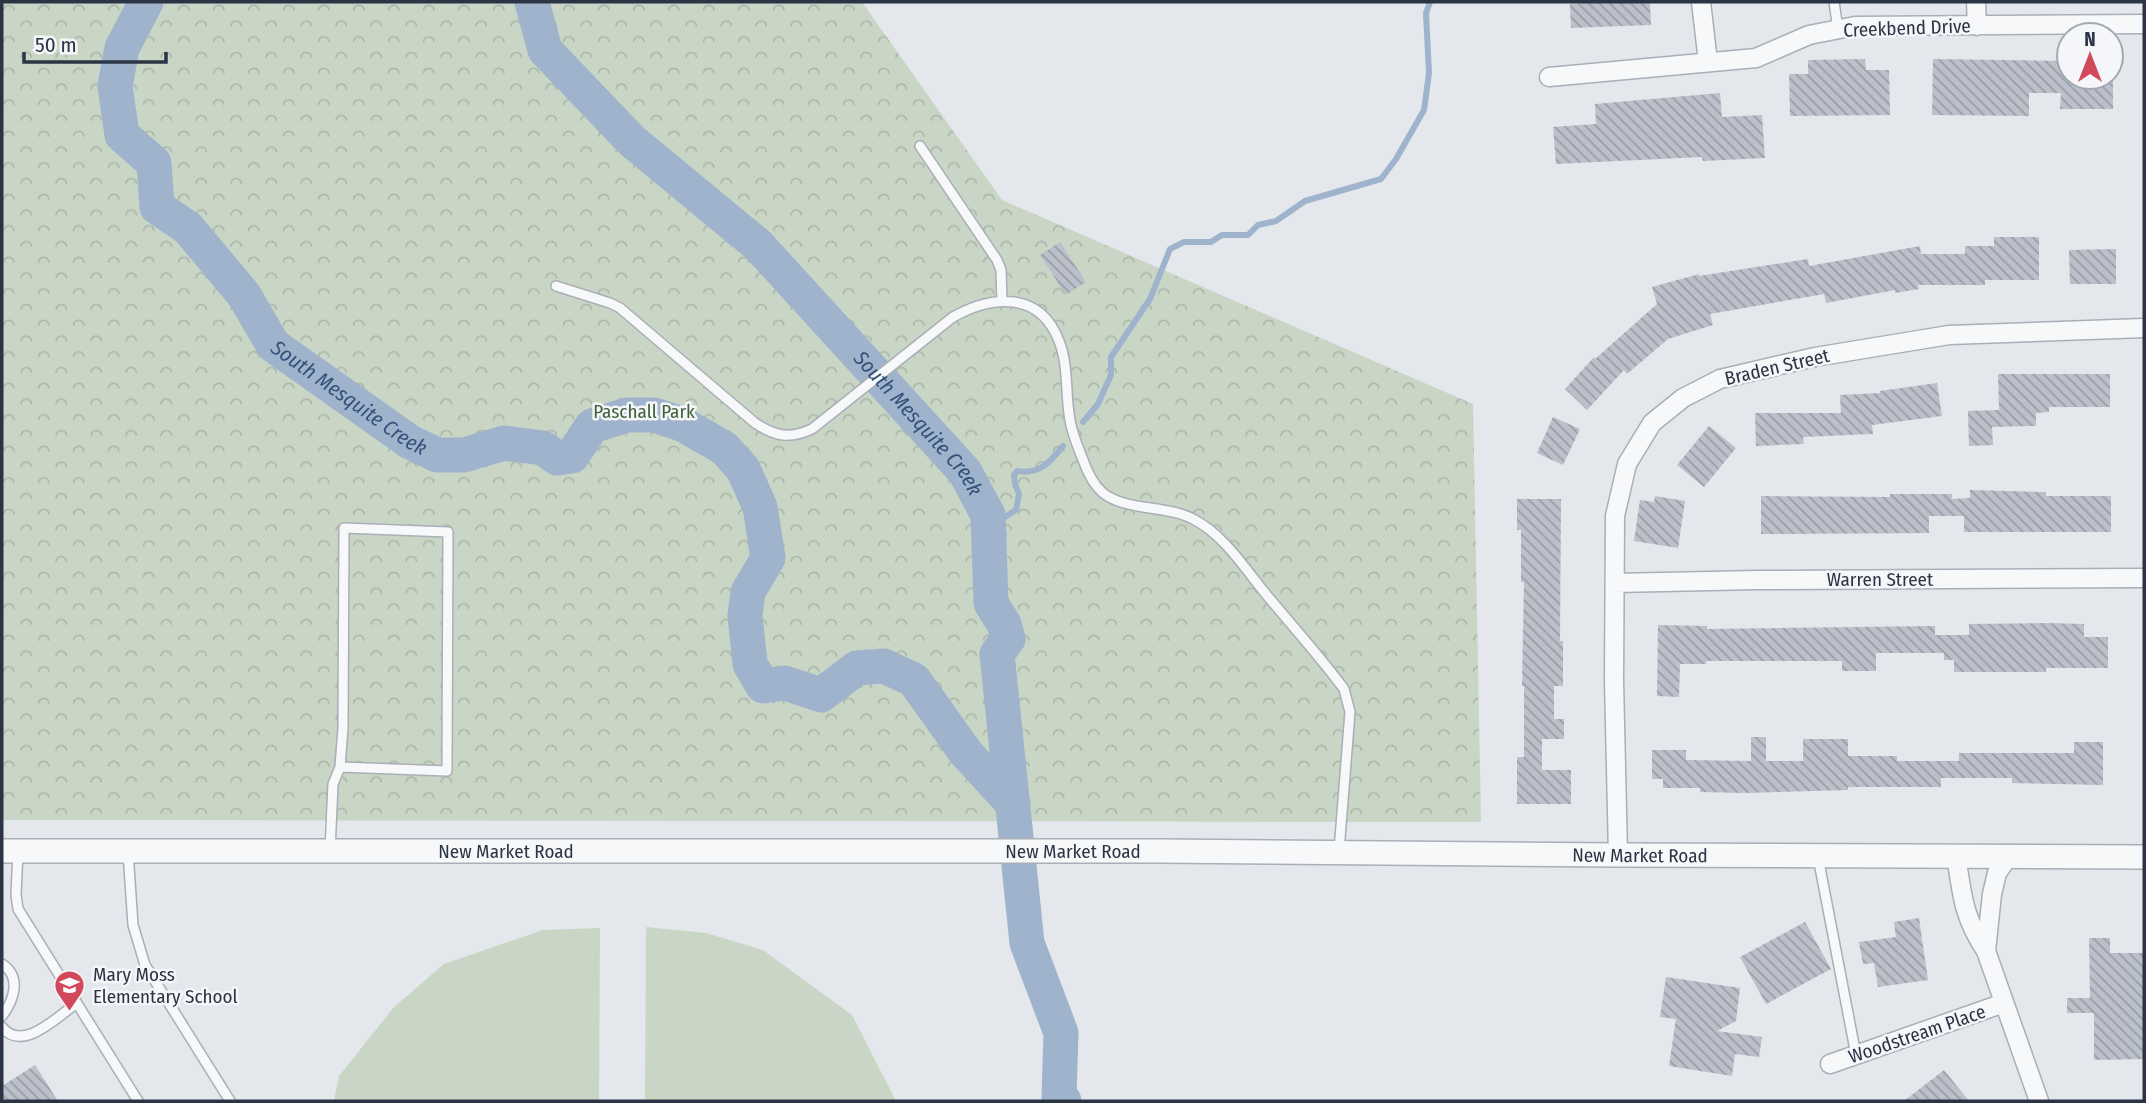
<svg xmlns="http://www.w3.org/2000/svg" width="2146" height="1103" font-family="'Fira Sans Condensed',sans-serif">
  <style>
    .park { fill: url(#park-crowns) }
    .pitch { fill: #c9d6c5 }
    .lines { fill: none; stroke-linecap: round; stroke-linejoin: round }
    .stream { stroke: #9fb4cc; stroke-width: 6 }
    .river { stroke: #9fb4cc; stroke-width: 35 }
    .building { fill: url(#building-back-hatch) }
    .service-casing { stroke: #a9aeb7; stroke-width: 12 }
    .minor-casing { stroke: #a9aeb7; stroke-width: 21 }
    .tertiary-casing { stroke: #a9aeb7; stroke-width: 26 }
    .service { stroke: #f7f8fa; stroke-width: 9 }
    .minor { stroke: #f7f8fa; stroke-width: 18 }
    .tertiary { stroke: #f7f8fa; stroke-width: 23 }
    .labels { text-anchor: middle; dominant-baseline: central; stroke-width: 5; stroke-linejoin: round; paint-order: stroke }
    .street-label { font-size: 19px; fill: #2b3445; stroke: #f4f6f9 }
    .park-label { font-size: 19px; fill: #3f6138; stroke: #f4f6f9 }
    .poi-label { font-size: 19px; fill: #2b3445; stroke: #f4f6f9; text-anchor: start }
    .water-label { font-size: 21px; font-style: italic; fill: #34527a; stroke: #f4f6f9 }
  </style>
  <defs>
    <pattern id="park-crowns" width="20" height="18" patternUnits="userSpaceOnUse" patternTransform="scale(1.75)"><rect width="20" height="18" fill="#c9d6c5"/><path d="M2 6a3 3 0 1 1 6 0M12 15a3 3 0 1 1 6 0" fill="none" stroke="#adb8ab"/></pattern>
    <pattern id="building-back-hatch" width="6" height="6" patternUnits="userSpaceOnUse" patternTransform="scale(1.75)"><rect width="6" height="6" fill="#bbc0ca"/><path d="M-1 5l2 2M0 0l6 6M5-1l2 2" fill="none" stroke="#989da6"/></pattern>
  </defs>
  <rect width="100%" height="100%" fill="#e4e7ec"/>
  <path class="park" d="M2 2H862L1002 200 1473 404 1481 822 2 820Z"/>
  <path class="pitch" d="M646 927 706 933 763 950 852 1015 896 1101H645Z
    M600 928 599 1101H334L339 1076 394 1007 444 964 543 930Z"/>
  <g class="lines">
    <path class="stream" d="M1083 422 1098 404 1111 375V357L1150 299 1170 249 1184 242H1211L1222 235H1248L1258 225 1276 221 1305 201 1381 179 1396 159 1424 110 1429 73 1426 13 1430 2
      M989 551 1004 536 1002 519 1016 510 1019 494 1015 484 1014 475 1017 471C1040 475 1050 462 1063 446"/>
    <g class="river">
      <path id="s1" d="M146 2 122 48 115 86 122 135 154 163 157 207 188 228 244 295 273 345 410 442 437 455H464L504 443 543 448 557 458 572 456 592 426 627 415H654L682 424 724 448 743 469 760 507 768 558 748 592 745 615 750 664 763 686 785 683 821 695 857 668 884 666 914 680 966 753 1013 804"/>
      <path id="s2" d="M532 2 545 50 632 141 758 245 965 472 988 515 991 603 1004 624 1008 639 997 654 1027 943 1061 1033 1059 1097 1064 1101"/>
    </g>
  </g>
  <path class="building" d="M1601 2H1650L1651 25 1571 28 1570 4Z
    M1865 59 1866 70H1889L1890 115 1790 116 1789 74H1808V60Z
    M1933 59 2069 61V77H2113V109H2060L2061 93H2029V116L1932 115Z
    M1720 93 1722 117 1762 115 1765 158 1703 161 1702 157 1556 164 1553 127 1596 124 1595 104Z
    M1994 237H2039V280H1985V285H1918L1919 289 1895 293V290L1826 303 1824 294 1710 314 1713 325 1668 339 1627 374 1624 370 1587 410 1565 389 1594 357 1595 359 1657 304 1652 287 1699 274V276L1808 259 1809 266 1920 246 1921 254H1965V246H1994Z
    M1060 242 1086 282 1066 295 1040 255Z
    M2116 249V284H2070L2069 250Z
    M1998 374H2110V407H2049V412L2036 413V426L1992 427 1993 445 1969 446 1968 411 1999 410Z
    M1937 383 1942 416 1872 425 1873 434 1803 437 1804 444 1756 446 1755 413H1841L1840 395 1880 393V391Z
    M1553 417 1580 429 1563 465 1537 453Z
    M1709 426 1736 448 1704 487 1677 465Z
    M1970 490 2046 492V496H2111V532H1964V516H1929V533L1761 534V496L1890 497V494H1952V499L1970 498Z
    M1655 496 1685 501 1678 548 1634 541 1640 500 1654 502Z
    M1517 499H1561L1560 641H1563V686H1554V719H1564V739H1542V770H1571V804H1517V757H1524V686H1522L1524 582H1521V530H1517Z
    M2046 623 2084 624V637H2108V668H2046V672H1954V660H1944V653H1876V671H1842V661H1706V664H1680L1679 697 1657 696 1658 625 1707 626V629L1935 626V635H1969V624Z
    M1751 737H1766V761H1803V739H1848V756H1897V761H1959V753H2074V742H2103V785L2012 783V778H1941V787H1848V790L1744 793 1700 792V788H1663V779H1652V750H1686V760L1751 761Z
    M1919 918 1928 980 1878 987 1874 963 1863 964 1859 942 1896 937 1894 922Z
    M1805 922 1831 969 1766 1004 1740 957Z
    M2089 938H2110V953H2144V1059L2094 1060V1013H2067V998H2090Z
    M1666 977 1740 988 1736 1021 1717 1031 1762 1037 1759 1057 1735 1054 1732 1076 1669 1066 1676 1019 1660 1017Z
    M35 1065 58 1101H2V1086Z
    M1944 1070 1969 1101H1904Z"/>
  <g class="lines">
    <defs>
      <path id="service" d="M1834 2 1838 29
        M920 146 997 260 1001 270 1002 301
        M556 286 610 303 620 308 755 423C776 437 790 439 812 429L953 317C992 295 1040 291 1059 341 1069 366 1065 394 1070 420 1072 434 1078 447 1083 460 1087 471 1093 484 1102 492 1123 511 1167 505 1193 519 1225 535 1247 572 1270 599 1295 629 1321 658 1344 689L1350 712 1339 851
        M18 851 16 895 18 909 138 1101
        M330 851 333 784 340 767 343 728 344 528 448 532 447 771 340 767
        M128 852 133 925 145 965 230 1101
        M1818 857 1856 1055
        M2 964C22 977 14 1000 2 1016
        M2 1027C22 1053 57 1017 77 1003"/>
      <path id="minor" d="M1701 2 1708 62
        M1976 2 1977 26
        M1549 77 1756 58 1809 35 1855 26 2144 24
        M1615 583 1757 580 2144 578
        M1618 855 1614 680 1615 516 1627 464 1652 423 1683 398 1720 379 1815 357 1949 335 2144 328
        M1956 855C1962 894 1963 917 1986 951L2039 1101
        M1986 951 1992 894 1997 873 2009 856
        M1830 1064 2004 1003"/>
      <g id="tertiary">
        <path id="s3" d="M2 851H1161L1618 855 2144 857"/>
      </g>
    </defs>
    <use href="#service" class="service-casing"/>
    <use href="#minor" class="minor-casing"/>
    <use href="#tertiary" class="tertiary-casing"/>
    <use href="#service" class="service"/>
    <use href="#minor" class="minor"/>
    <use href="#tertiary" class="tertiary"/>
  </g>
  <defs>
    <symbol id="school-pin" viewBox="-11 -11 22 30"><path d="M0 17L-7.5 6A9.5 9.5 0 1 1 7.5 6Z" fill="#d1495b" stroke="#f4f6f9"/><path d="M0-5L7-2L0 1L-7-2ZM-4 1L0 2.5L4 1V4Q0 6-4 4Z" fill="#fff"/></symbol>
  </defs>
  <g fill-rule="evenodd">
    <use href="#school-pin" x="52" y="968" width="35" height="47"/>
  </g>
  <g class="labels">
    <g class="street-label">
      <text transform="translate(1907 28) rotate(-2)">Creekbend Drive</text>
      <text transform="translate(1777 367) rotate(-13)">Braden Street</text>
      <text x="1880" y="579">Warren Street</text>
      <text stroke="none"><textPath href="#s3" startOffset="504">New Market Road</textPath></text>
      <text stroke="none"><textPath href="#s3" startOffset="1071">New Market Road</textPath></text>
      <text stroke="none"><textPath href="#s3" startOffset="1638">New Market Road</textPath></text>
      <text transform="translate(1917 1034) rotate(-19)">Woodstream Place</text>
    </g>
    <g class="park-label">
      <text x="644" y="411">Paschall Park</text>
    </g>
    <g class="poi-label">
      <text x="93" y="974">Mary Moss<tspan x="93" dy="22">Elementary School</tspan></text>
    </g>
    <g class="water-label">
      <text stroke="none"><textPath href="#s1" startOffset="502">South Mesquite Creek</textPath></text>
      <text stroke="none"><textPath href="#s2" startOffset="579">South Mesquite Creek</textPath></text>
    </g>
  </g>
  <rect width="2146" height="1103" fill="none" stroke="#2b3445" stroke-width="7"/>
  <g transform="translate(2090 56)"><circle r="33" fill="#f4f6f9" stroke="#a4a8b1" stroke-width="2"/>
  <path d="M0-5L12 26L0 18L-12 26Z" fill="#d1495b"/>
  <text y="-10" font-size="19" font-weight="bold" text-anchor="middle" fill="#2b3445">N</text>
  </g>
  <path d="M24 52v10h142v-10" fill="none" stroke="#2b3445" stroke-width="3.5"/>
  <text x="35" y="52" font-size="21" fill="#2b3445" stroke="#f4f6f9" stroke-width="5" paint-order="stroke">50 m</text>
</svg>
